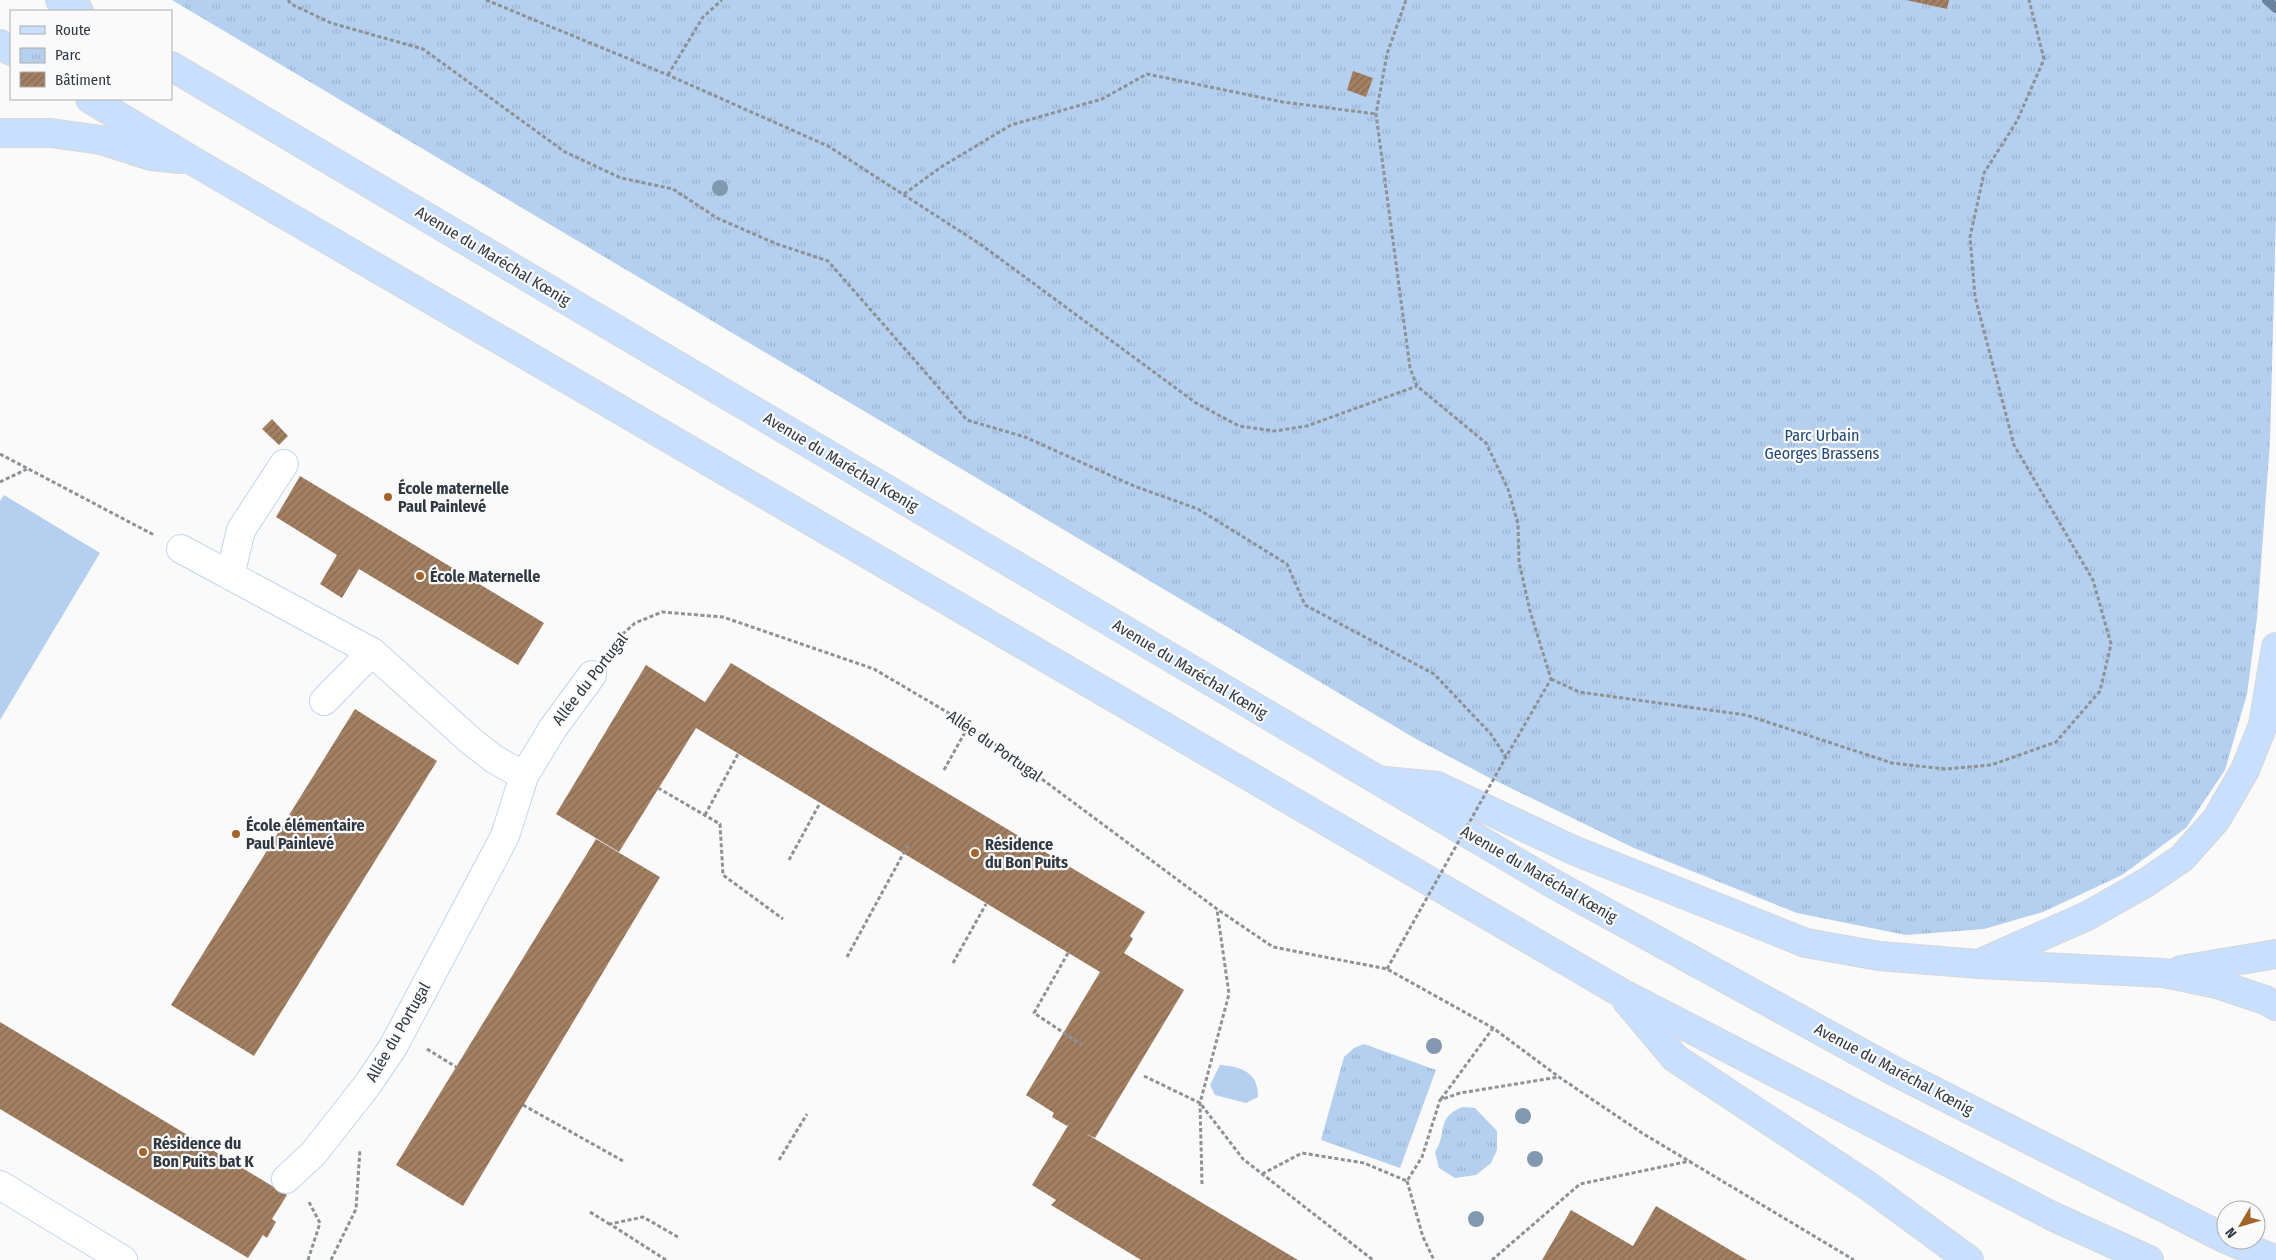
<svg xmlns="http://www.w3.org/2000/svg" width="2276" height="1260" font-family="'Fira Sans Condensed',sans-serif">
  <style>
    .grass { fill: #b5cfef }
    .park { fill: url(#park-tufts) }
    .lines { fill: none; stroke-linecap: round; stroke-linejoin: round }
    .stream { stroke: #6c829c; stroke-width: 10 }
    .building { fill: url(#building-hatch) }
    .minor-casing { stroke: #c2d5ed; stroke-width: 30 }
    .major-casing { stroke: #d6d7d9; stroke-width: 30 }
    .path { stroke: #8d9296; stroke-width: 3; stroke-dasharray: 4 2.5; stroke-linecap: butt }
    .minor { stroke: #fff; stroke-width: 28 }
    .major { stroke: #c8e0fe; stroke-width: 28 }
    .path-bridge { stroke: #8d9296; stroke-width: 3; stroke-dasharray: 4 2.5; stroke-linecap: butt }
    .tree { fill: #8298b1 }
    .poi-dot { fill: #a2642a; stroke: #fafafa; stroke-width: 2 }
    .labels { text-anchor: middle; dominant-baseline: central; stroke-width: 4.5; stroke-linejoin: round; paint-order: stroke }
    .street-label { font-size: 16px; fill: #303841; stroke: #fafafa }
    .park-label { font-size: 16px; fill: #204876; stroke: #fafafa }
    .poi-label { font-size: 16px; font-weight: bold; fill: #303841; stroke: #fafafa; text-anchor: start }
  </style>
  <defs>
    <pattern id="park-tufts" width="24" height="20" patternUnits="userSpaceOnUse" patternTransform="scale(1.25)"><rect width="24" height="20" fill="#b5cfef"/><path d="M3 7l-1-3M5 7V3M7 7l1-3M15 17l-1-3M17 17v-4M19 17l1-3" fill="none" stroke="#9cb2ce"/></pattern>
    <pattern id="building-hatch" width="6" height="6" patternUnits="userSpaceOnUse" patternTransform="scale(1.25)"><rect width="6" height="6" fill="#a48063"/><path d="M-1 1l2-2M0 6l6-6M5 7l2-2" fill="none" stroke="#866a53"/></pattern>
  </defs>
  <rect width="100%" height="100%" fill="#fafafa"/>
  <path class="grass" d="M4 495 100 553 0 720V501Z
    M1220 1065C1241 1066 1259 1073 1258 1097L1246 1103 1215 1095 1210 1085Z"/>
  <path class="park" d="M172 0H2276V215L2270 442 2257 618 2247 694 2225 770 2186 828 2122 875 2043 912 1984 929 1906 935 1797 913 1634 848 1486 776 1416 739Z
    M1364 1044 1436 1070 1400 1168 1321 1140 1344 1057 1354 1048Z
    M1462 1107 1475 1108 1497 1131V1150L1491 1163 1476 1175 1455 1178 1439 1168 1435 1152C1448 1132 1435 1119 1462 1107Z"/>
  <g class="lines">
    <path class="stream" d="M2267 0 2276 8"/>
  </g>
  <path class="building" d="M1906 0H1949L1947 9Z
    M1353 71 1373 78 1366 97 1347 90Z
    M272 419 288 436 279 445 262 429Z
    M300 476 544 623 518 665 359 569 342 598 320 584 337 555 276 517Z
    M731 663 1145 912 1130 936 1133 939 1124 953 1184 990 1095 1138 1085 1133 1298 1260H1141L1051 1205 1056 1200 1032 1185 1069 1124 1067 1126 1052 1117 1054 1113 1026 1095 1100 972 696 728 619 852 556 814 646 665 705 702Z
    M355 709 437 761 254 1056 171 1005Z
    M596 839 660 877 463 1206 396 1165Z
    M0 1022 287 1195 272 1219 276 1222 267 1238 263 1235 248 1258 0 1109Z
    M1656 1206 1747 1260H1542L1571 1210 1633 1246Z"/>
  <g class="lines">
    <defs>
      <path id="minor" d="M181 549 372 652 471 741 494 759 524 776
        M230 576 241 530 284 464
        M324 701 372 652
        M286 1179 313 1154 368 1084 393 1047 505 836 524 776 553 728 592 675
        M0 1185 123 1260"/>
      <path id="major" d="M60 0 79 11
        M0 44 11 51
        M171 66 1552 883 1894 1071 2226 1239
        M90 99 193 161 1618 991 2052 1216 2149 1260
        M0 133H51L101 140 151 156 181 159
        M1385 781 1437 786 1573 850 1806 943 1879 956 1979 964 2164 973 2217 984 2265 1000 2276 1006
        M1983 962 2087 916 2147 882 2182 858 2216 820 2245 770 2263 725 2276 647
        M2181 970 2276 954
        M1627 1001 1675 1058 1871 1188 1969 1260
        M2228 1240 2276 1260"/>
    </defs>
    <use href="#minor" class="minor-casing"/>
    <use href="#major" class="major-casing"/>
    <path class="path" d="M288 0 291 4 331 23 423 49 565 152 621 178 673 189 717 218 777 244 828 261 967 420 1025 437 1134 486 1198 509 1287 564 1305 605 1434 674 1490 733 1506 757 1551 679 1530 611 1519 562 1518 524 1508 489 1486 443 1417 386 1410 368 1376 114 1387 54 1406 0
      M486 0 668 75 828 146 980 244 1196 403 1239 426 1275 431 1307 426 1417 386
      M668 75 703 17 722 0
      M904 194 941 167 1011 125 1102 99 1147 74 1283 102 1376 114
      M0 454 154 535
      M0 482 27 469
      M610 649 617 639 635 623 662 612 723 617 874 669 969 725 1217 909 1273 947 1387 969 1493 1028 1559 1077 1642 1133 1854 1260
      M1551 679 1579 692 1746 715 1892 763 1945 769 1991 765 2056 742 2100 691 2111 644 2093 580 2014 445 1975 297 1970 237 1984 173 2017 121 2044 59 2029 0
      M944 770 969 725
      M658 788 720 824 723 875 783 919
      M705 815 738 754
      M789 860 820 803
      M1068 953 1034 1013 1082 1045
      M847 957 908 845
      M953 963 986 904
      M427 1049 456 1067
      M1144 1076 1200 1103 1243 1159 1373 1260
      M1441 1099 1493 1028
      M523 1105 623 1161
      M779 1160 807 1114
      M1262 1174 1302 1153 1364 1163 1407 1181 1422 1157 1440 1100 1460 1093 1559 1077
      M1407 1181 1423 1237 1434 1260
      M1202 1184 1200 1103 1229 994 1217 910
      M590 1212 611 1225
      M308 1260 320 1223 309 1202
      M331 1260 356 1209 360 1149
      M666 1260 610 1224 643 1217 678 1237
      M1492 1260 1580 1184 1690 1161"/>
    <use href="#minor" class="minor"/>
    <use href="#major" class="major"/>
    <path class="path-bridge" d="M1387 969 1506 757"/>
  </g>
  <g class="tree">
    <circle cx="720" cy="188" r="8"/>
    <circle cx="1434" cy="1046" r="8"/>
    <circle cx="1523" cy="1116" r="8"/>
    <circle cx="1535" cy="1159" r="8"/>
    <circle cx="1476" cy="1219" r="8"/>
  </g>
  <g class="poi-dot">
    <circle cx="388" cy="497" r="5"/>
    <circle cx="420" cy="576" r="5"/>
    <circle cx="236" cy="834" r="5"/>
    <circle cx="975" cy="853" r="5"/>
    <circle cx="143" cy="1152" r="5"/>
  </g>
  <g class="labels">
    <g class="street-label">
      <text transform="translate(493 256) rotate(31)">Avenue du Maréchal Kœnig</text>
      <text transform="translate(841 462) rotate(31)">Avenue du Maréchal Kœnig</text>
      <text transform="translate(1190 669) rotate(31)">Avenue du Maréchal Kœnig</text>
      <text transform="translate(590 679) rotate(-52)">Allée du Portugal</text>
      <text transform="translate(995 746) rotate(35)">Allée du Portugal</text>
      <text transform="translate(1539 874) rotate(30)">Avenue du Maréchal Kœnig</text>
      <text transform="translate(398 1032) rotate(-60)">Allée du Portugal</text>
      <text transform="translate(1894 1069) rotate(28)">Avenue du Maréchal Kœnig</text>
    </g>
    <g class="park-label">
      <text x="1822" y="435">Parc Urbain<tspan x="1822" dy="18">Georges Brassens</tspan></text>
    </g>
    <g class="poi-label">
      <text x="398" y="488">École maternelle<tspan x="398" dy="18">Paul Painlevé</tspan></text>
      <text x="430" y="576">École Maternelle</text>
      <text x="246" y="825">École élémentaire<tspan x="246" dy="18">Paul Painlevé</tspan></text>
      <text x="985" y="844">Résidence<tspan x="985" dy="18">du Bon Puits</tspan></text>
      <text x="153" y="1143">Résidence du<tspan x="153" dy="18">Bon Puits bat K</tspan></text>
    </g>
  </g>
  <rect x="10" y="10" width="162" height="90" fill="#fafafa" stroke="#a9acb0"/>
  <rect x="20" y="26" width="25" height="8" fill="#c8e0fe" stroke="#a9acb0"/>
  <text x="55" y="35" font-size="15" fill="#303841">Route</text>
  <rect x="20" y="48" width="25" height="15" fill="url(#park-tufts)" stroke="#a9acb0"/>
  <text x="55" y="60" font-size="15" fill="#303841">Parc</text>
  <rect x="20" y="72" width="25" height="15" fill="url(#building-hatch)" stroke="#a9acb0"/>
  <text x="55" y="85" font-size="15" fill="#303841">Bâtiment</text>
  <g transform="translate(2241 1225) rotate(232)"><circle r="24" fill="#fafafa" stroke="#a9acb0"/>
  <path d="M0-4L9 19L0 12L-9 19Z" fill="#a2642a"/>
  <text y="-8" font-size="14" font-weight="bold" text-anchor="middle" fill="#303841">N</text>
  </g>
</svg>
